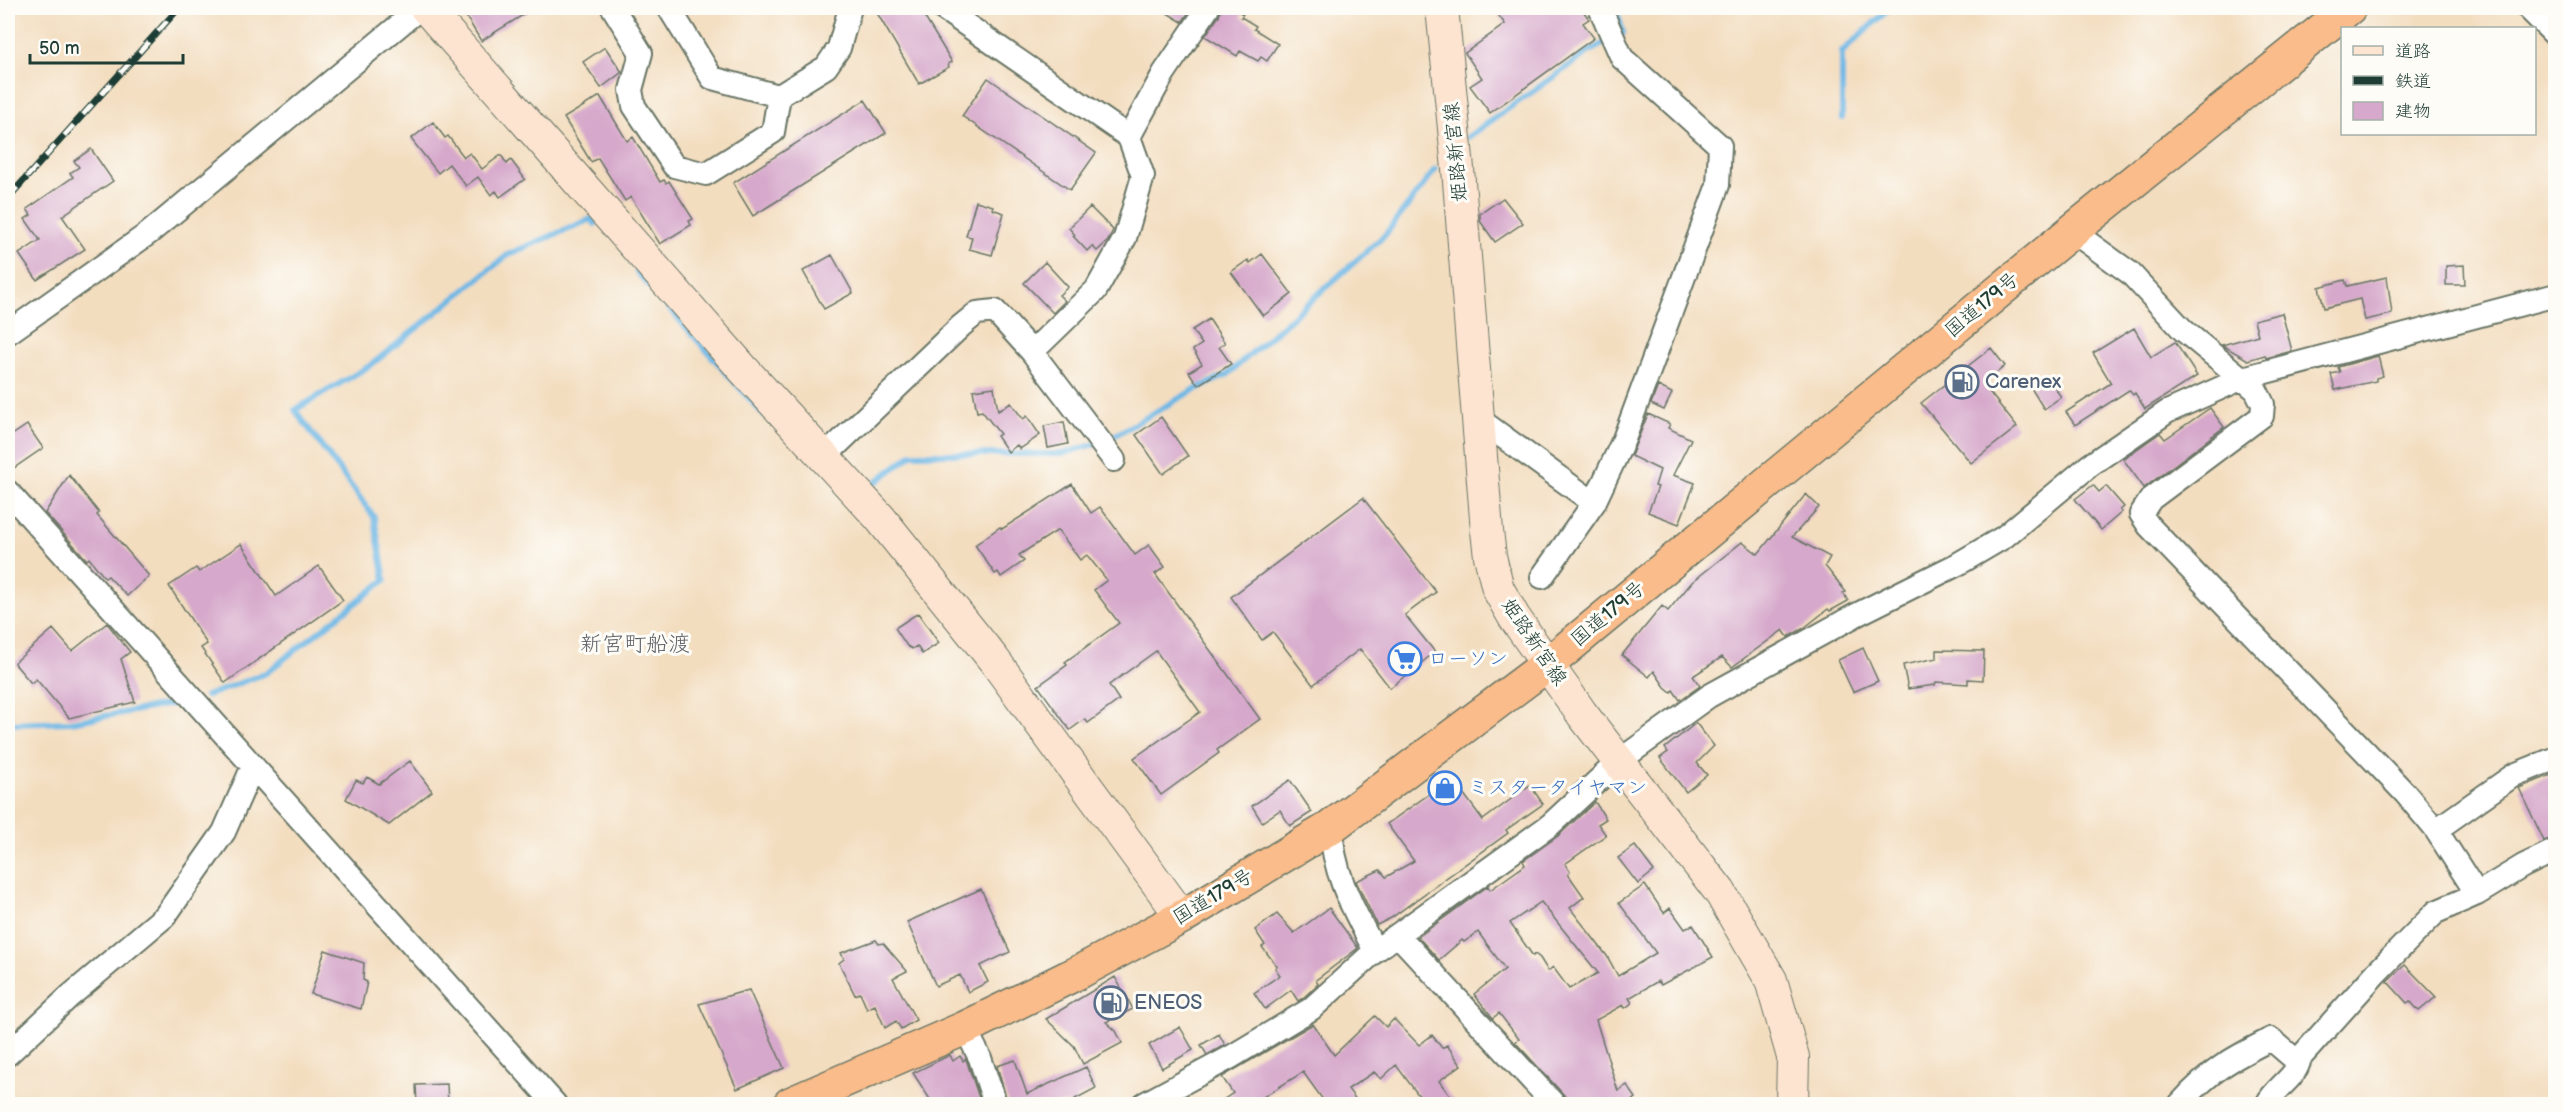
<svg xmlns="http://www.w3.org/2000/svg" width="2563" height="1112" font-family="'Balsamiq Sans','Klee One',sans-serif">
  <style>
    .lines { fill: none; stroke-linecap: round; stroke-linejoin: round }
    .stream { stroke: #6db7e5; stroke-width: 6 }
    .building { fill: #d6a8cb; fill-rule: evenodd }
    .street-casing { stroke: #697565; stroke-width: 26 }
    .secondary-casing { stroke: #697565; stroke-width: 34 }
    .highway-casing { stroke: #697565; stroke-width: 36 }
    .street { stroke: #fff; stroke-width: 22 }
    .secondary { stroke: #fde4d0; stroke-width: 32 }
    .highway { stroke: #f9bc8a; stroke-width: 33 }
    .rail-casing { stroke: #1f3d34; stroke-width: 7 }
    .rail { stroke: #fdfcf7; stroke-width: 4.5; stroke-dasharray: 14; stroke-linecap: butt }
    .labels { text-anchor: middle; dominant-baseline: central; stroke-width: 6; stroke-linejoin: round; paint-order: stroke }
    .street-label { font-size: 20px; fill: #1f3d34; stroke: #fdfcf7 }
    .service-label { font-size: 20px; fill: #4e5e75; stroke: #fdfcf7; text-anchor: start }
    .shop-label { font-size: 20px; fill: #366cbe; stroke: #fdfcf7; text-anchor: start }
    .quarter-label { font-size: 22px; fill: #5f6269; stroke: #fdfcf7 }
  </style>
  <rect width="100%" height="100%" fill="#fdfcf7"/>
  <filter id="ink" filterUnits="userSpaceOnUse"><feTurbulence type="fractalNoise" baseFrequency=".0167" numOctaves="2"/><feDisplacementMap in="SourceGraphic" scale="12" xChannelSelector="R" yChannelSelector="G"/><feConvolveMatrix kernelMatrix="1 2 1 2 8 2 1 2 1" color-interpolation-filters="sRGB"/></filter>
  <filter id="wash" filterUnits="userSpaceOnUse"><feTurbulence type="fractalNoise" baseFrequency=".008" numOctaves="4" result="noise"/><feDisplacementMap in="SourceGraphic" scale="24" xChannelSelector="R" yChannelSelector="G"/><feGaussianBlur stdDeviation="1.35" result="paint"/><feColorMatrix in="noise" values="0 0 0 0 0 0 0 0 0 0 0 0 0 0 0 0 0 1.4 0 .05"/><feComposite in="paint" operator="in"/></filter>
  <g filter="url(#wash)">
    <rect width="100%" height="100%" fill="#f3ddbf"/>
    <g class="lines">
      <path class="stream" d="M1616 8 1623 33 1619 35
        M1842 118V52L1890 8
        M1468 137 1590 51 1606 42
        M637 272 764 415
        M1105 441 1192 391 1227 375 1385 235 1435 170
        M873 484 912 454H1062L1095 444
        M206 696 266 673 385 580 374 517 295 410 371 365 509 254 591 219 595 224
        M8 724 71 722 178 703"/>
    </g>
    <g id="blocks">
      <path class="building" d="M461 8H534L481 41Z
        M874 8H919L952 62 948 64 949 67 919 84Z
        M1159 8H1192L1182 22Z
        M1221 8H1233L1243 14 1241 17 1256 26 1254 29 1278 44 1267 61 1261 57 1258 61 1240 51 1237 56 1205 36 1219 16Z
        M1493 8H1581L1589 19 1583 23 1594 38 1490 113 1470 86 1482 78 1465 53 1505 24Z
        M605 47 622 72 601 88 583 62Z
        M988 78 1096 153 1070 190 962 116Z
        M600 96 627 141 633 137 660 182 664 180 666 183 669 181 693 219 689 221 691 225 660 244 631 197 625 201 598 158 591 162 564 118Z
        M865 100 886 133 753 216 733 183Z
        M433 122 445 138 448 136 464 157 470 153 482 169 501 155 507 164 511 160 525 179 500 197 496 191 491 195 478 177 466 186 449 164 438 173 411 139Z
        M91 149 113 181 62 216 85 249 37 280 19 254 40 240 25 219 31 215 27 209 73 177 70 173 79 167 74 161Z
        M1503 198 1523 223 1495 242 1480 221V214Z
        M976 201 993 206 992 209 1004 213 992 255 969 249 972 237 966 236Z
        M1090 207 1113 230 1108 241 1097 251 1092 246 1087 251 1073 236 1075 235 1069 228Z
        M1262 254 1292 294 1263 316 1231 272 1248 260 1250 263Z
        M832 255 853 293 824 309 803 271Z
        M1045 262 1068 287 1059 295 1065 301 1053 313 1024 283Z
        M2464 265 2465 285H2446V266Z
        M2387 277 2392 314 2365 320 2360 299 2324 308 2319 287 2345 280 2347 286Z
        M2282 313 2292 351 2266 358 2265 355 2248 360 2222 345 2258 335 2254 320Z
        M1209 319 1225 343 1219 347 1231 364 1198 385 1189 372 1202 364 1193 350 1202 344 1192 330Z
        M2134 328 2151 357 2175 342 2197 376 2145 409 2135 393 2133 395 2129 390 2075 425 2066 412 2111 383 2093 353Z
        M1991 348 2005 366 1983 384 2017 427 1971 463 1921 403Z
        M2378 356 2383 376 2376 378V381L2335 390 2331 374 2340 372 2338 367Z
        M2048 377 2061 397 2044 409 2031 388Z
        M1658 386 1672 393 1664 410 1651 404Z
        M994 387 998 411 1011 403 1023 419 1027 416 1040 435 1020 449 1017 445 1008 452 997 436 1000 434 982 411 977 412 973 390Z
        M2210 408 2224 427 2144 488 2123 459 2160 433 2165 439Z
        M1648 414 1670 424 1668 428 1691 439 1673 475 1695 483 1679 524 1648 512 1658 487 1655 486 1660 470 1631 456Z
        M1161 417 1188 456 1163 474 1136 435Z
        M1064 422 1068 444 1048 448 1044 426Z
        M27 425 43 448 8 472V438Z
        M69 475 99 513 97 515 149 576 127 596 108 576 105 578 89 558 87 560 45 513Z
        M1072 484 1091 513 1100 507 1135 555 1149 545 1165 567 1155 574 1260 719 1217 750 1219 753 1161 795 1134 758 1200 712 1156 651 1109 685 1119 700 1088 723 1085 719 1070 730 1038 686 1067 665 1065 662 1119 623 1094 590 1107 580 1087 555 1080 560 1058 530 1019 555 1024 561 1001 577 998 572 995 574 975 545 1000 527 1002 529Z
        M2093 485 2099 492 2106 486 2124 507 2120 510 2122 512 2101 530 2075 499Z
        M1806 494 1819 507 1792 537 1830 557 1825 566 1846 592 1843 593 1848 601 1830 611 1828 609 1804 628 1788 637 1783 630 1732 667 1722 657 1693 676 1700 686 1680 700 1673 690 1671 692 1665 687 1654 671 1649 677 1622 655 1662 606 1668 611 1692 582 1742 542 1758 554Z
        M1363 498 1436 592 1405 615 1435 652 1390 688 1360 649 1313 685 1273 632 1262 640 1231 597Z
        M241 544 276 596 319 566 343 600 225 683 201 648 207 644 169 586 196 568 199 572Z
        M918 613 939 643 922 654 917 646 912 649 907 646 895 628Z
        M107 623 130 652 121 659 135 702 69 718 36 679 31 683 14 663 53 629 72 651Z
        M1863 648 1878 681 1853 692 1838 660Z
        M1937 650 1984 651 1983 680 1968 679V684L1936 682 1935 685 1908 689 1903 665 1937 658Z
        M1696 723 1714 746 1697 763 1707 775 1686 792 1660 758 1668 752 1665 748Z
        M410 761 432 791 389 825 346 799 356 780 363 783 367 777 379 784Z
        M2556 773 2555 837 2544 841 2519 788Z
        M1452 778 1483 820 1530 785 1543 804 1506 830 1508 833 1391 918 1377 925 1356 881 1380 870 1386 877 1414 861 1387 824Z
        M1290 780 1312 812 1290 826 1280 810 1262 822 1252 806Z
        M1595 802 1606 819 1598 824 1606 835 1565 864 1570 872 1568 874 1584 897 1570 908 1607 956 1618 976 1656 953 1619 903 1645 885 1664 913 1670 908 1685 929 1693 925 1713 957 1661 985 1658 981 1629 998 1632 1003 1625 1008 1623 1005 1596 1020 1618 1091 1627 1085 1636 1098 1627 1104H1569L1564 1095 1515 1042 1519 1039 1499 1013 1493 1018 1474 994 1505 969 1478 932 1464 942 1462 940 1439 960 1418 937 1488 886 1490 890 1525 865 1523 861 1558 836ZM1541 902 1598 973 1569 989 1553 967 1548 971 1540 958 1535 954 1533 956 1510 923Z
        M1635 846 1654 871 1638 884 1618 858Z
        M981 889 1010 952 980 966 988 982 968 992 960 975 936 986 907 922Z
        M1329 908 1358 948 1316 980 1318 984 1303 998 1298 1001 1291 990 1265 1009 1254 993 1280 975 1275 968 1277 966 1262 947 1265 945 1255 930 1277 914 1294 933Z
        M876 940 879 944 883 943 907 971 893 978 916 1020 901 1029 896 1021 885 1028 875 1005 867 1009 860 993 855 995 839 963 844 959 841 953Z
        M325 950 364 963 363 980 367 982 361 1009 311 994Z
        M2405 965 2436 997 2419 1011 2410 1001 2407 1003 2387 981Z
        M1115 977 1133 1009 1106 1022 1116 1031 1122 1043 1083 1064 1074 1046 1046 1019Z
        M749 990 784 1068 737 1089 699 1004Z
        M1375 1016 1386 1027 1394 1019 1419 1045 1432 1035 1442 1048 1447 1045 1461 1065 1439 1081 1456 1104H1425L1396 1065 1381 1079 1374 1072 1348 1089 1359 1104H1326L1303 1072 1252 1104H1217L1233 1093 1222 1077 1313 1024 1334 1055Z
        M1180 1027 1193 1050 1162 1068 1149 1045Z
        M1219 1034 1225 1045 1207 1055 1201 1045Z
        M950 1055 953 1061 960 1056 963 1061 966 1059 981 1104H933L913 1073Z
        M1015 1060 1027 1094 1086 1067 1096 1088 1075 1099 1078 1104H1008L997 1066Z
        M447 1084 448 1104H417L416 1085Z"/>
    </g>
  </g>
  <g filter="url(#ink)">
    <use href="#blocks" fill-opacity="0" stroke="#697565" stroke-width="1.5"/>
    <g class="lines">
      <defs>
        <path id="street" d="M613 8 641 53 631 90 634 106 674 166 706 174 773 132 779 96
          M669 8 712 78 779 96 826 67 839 48 850 8
          M942 8 1129 137
          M2528 8 2556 36
          M2072 231 2130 273 2183 330 2256 390 2263 404 2262 416 2151 499 2141 514 2149 526 2405 793 2436 830 2477 894 2436 912 2376 973 2300 1058 2292 1057 2271 1039C2233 1058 2209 1071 2180 1104
          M8 333 149 233 420 8
          M1480 420 1594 503
          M824 457 961 326 977 313 995 311 1032 352
          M1114 460 1032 352 1096 290 1125 238 1143 176 1129 137 1164 73 1208 8
          M8 492 555 1104
          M1542 577 1594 503 1624 439 1718 185 1720 146 1622 58 1600 8
          M1331 827C1333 875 1354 910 1375 951
          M2436 830 2514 775 2556 758
          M2477 894 2523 866 2556 850
          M1398 935 1554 1104
          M965 1028 980 1058 995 1104
          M8 1054 70 996 165 916 224 832 253 766
          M1144 1104 1231 1057 1311 1009 1375 951 1550 825 1619 761 1709 696 1854 616 1958 564 2004 537 2090 465 2167 412 2243 378 2556 295
          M2267 1104C2276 1086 2296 1079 2300 1058"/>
        <path id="secondary" d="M426 8 744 370 880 518 994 660 1182 917
          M1442 8 1458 169 1487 531 1490 556 1498 589 1514 617 1582 714 1720 892 1771 980 1793 1057 1792 1104"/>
        <path id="highway" d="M790 1104 965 1028 1081 971 1182 917 1331 827 1548 664 2072 231 2349 8"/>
      </defs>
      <use href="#street" class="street-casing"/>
      <use href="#secondary" class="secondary-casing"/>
      <use href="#highway" class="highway-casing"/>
      <use href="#street" class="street"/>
      <use href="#secondary" class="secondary"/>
      <use href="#highway" class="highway"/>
      <defs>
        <path id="rail" d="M8 198 179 8"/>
      </defs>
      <use href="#rail" class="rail-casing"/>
      <use href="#rail" class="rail"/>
    </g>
  </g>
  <defs>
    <symbol id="fuel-ring" viewBox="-11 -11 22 22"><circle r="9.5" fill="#fdfcf7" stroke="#5c6f8a" stroke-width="1.5"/><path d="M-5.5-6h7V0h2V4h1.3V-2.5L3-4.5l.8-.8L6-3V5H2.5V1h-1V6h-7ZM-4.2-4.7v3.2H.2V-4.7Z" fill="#5c6f8a"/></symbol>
    <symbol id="supermarket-ring" viewBox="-11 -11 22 22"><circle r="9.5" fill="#fdfcf7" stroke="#3f7fe0" stroke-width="1.5"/><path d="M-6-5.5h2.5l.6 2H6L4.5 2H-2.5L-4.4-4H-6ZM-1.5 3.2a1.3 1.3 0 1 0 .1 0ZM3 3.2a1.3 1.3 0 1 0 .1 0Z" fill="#3f7fe0"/></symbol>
    <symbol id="shop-ring" viewBox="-11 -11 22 22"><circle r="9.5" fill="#fdfcf7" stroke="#3f7fe0" stroke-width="1.5"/><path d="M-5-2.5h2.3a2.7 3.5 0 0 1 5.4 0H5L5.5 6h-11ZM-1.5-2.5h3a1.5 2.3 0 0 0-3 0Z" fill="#3f7fe0"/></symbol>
  </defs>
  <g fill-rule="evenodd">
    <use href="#fuel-ring" x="1943" y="363" width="38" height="38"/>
    <use href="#supermarket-ring" x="1386" y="640" width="38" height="38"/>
    <use href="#shop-ring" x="1426" y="769" width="38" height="38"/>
    <use href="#fuel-ring" x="1092" y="984" width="38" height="38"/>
  </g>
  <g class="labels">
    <g class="street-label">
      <text transform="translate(1456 152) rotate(-95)">姫路新宮線</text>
      <text transform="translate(1982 305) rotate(-40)">国道179号</text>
      <text transform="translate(1608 614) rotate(-40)">国道179号</text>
      <text transform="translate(1534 642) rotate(56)">姫路新宮線</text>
      <text transform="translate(1213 897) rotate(-31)">国道179号</text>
    </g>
    <g class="service-label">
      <text x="1985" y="382">Carenex</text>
      <text x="1134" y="1003">ENEOS</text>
    </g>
    <g class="shop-label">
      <text x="1428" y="659">ローソン</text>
      <text x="1468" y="788">ミスタータイヤマン</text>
    </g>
    <g class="quarter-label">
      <text x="635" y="644">新宮町船渡</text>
    </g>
  </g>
  <rect width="2563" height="1112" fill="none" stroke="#fdfcf7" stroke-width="30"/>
  <rect x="2341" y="27" width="195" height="108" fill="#fdfcf7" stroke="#a4b0a9" stroke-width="1.5"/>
  <rect x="2353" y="46" width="30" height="9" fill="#fde4d0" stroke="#a4b0a9" stroke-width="1.5"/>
  <text x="2395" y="57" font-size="18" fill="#1f3d34">道路</text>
  <rect x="2353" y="76" width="30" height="9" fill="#1f3d34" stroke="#a4b0a9" stroke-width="1.5"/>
  <text x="2395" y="87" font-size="18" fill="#1f3d34">鉄道</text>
  <rect x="2353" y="102" width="30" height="18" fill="#d6a8cb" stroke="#a4b0a9" stroke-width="1.5"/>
  <text x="2395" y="117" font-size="18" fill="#1f3d34">建物</text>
  <path d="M30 54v9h153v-9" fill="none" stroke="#1f3d34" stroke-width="3"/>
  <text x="39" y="54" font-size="18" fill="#1f3d34" stroke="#fdfcf7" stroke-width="4.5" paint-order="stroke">50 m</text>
</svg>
